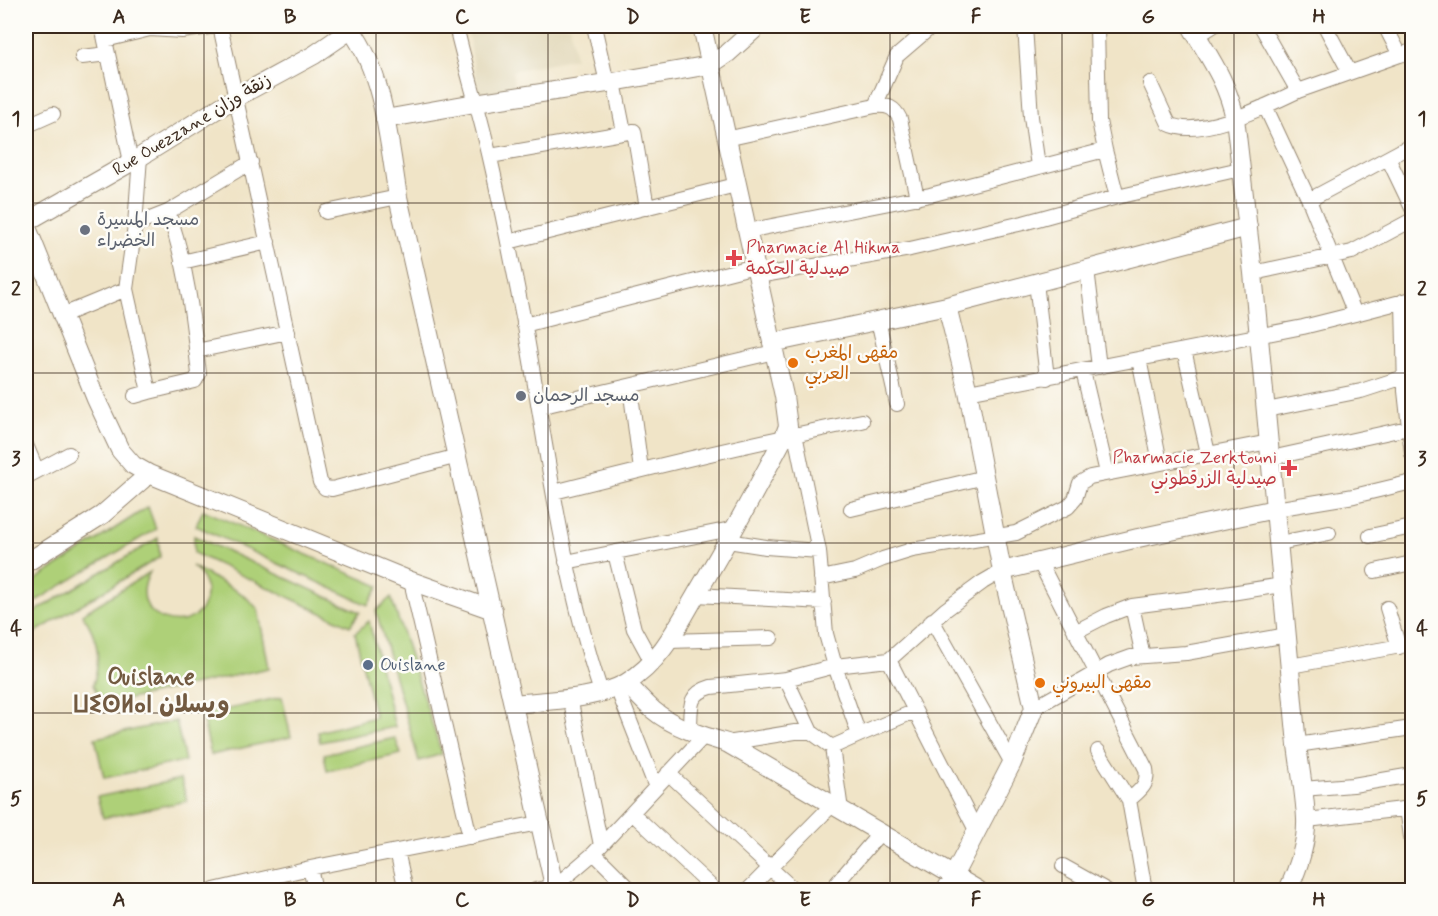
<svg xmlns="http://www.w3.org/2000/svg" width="1438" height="916" font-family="Mynerve,'Playpen Sans Arabic','Noto Sans Tifinagh',sans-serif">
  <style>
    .built { fill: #e1d7b7 }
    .green { fill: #aed078; stroke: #747d4b; stroke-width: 1.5 }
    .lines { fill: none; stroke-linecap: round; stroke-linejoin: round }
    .minor-casing { stroke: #968772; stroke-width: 16 }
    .tertiary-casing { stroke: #968772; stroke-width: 20 }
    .minor { stroke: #fff; stroke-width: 14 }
    .tertiary { stroke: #fff; stroke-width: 18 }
    .grid { fill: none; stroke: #3b2a1e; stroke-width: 1.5; stroke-opacity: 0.55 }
    .worship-dot { fill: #6b7280; stroke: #fdfcf7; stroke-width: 2 }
    .health-dot { fill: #e0444e; stroke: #fdfcf7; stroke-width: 2 }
    .food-dot { fill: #e8710a; stroke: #fdfcf7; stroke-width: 2 }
    .service-dot { fill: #5c6f8a; stroke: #fdfcf7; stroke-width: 2 }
    .labels { text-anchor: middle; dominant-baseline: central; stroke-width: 5; stroke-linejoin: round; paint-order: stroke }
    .street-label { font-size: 18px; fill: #3b2a1e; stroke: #fdfcf7 }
    .worship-label { font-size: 18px; fill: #5b616d; stroke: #fdfcf7; text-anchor: start }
    .health-label { font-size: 18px; fill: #be3a42; stroke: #fdfcf7; text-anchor: start }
    .food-label { font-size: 18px; fill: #c56008; stroke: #fdfcf7; text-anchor: start }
    .service-label { font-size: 18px; fill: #4e5e75; stroke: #fdfcf7; text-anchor: start }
    .district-label { font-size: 24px; font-weight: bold; fill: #725a41; stroke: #fdfcf7 }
    .neatline { fill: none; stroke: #3b2a1e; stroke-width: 2 }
    .grid-label { font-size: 20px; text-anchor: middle; font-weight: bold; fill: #3b2a1e }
  </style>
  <rect width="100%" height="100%" fill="#fdfcf7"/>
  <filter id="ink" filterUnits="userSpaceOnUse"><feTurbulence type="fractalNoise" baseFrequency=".0167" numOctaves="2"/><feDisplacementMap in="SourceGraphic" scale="12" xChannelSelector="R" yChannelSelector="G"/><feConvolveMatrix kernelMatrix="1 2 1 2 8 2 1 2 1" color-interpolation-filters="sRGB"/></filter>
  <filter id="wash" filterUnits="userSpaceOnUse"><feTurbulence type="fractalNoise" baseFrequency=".008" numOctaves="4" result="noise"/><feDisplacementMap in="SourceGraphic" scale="24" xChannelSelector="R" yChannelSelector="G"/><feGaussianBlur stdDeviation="1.35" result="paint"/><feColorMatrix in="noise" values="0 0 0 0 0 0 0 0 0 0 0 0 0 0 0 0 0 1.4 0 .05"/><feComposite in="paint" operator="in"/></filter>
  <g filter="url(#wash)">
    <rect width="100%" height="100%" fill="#f0e4c7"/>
    <path class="built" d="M486 26H570L575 58 512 71 515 90 479 95 468 31 486 28Z"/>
    <path class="green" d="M148 507 156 529 26 607V586Z
      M203 510 379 586 368 605 196 526Z
      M194 536 360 612 350 626 194 553Z
      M158 538 160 557 26 638V617Z
      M192 566 244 595 258 609 269 668 103 705 93 685C101 659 99 637 82 614L150 572C121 626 208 641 206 590 205 580 200 572 192 566Z
      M391 597 442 754 419 761 376 611Z
      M369 621 395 727 320 742 318 732 375 717 355 633Z
      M282 697 291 737 211 755 202 715Z
      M176 721 185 761 104 778 95 738Z
      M395 738 401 754 327 771 324 754Z
      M181 779 187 801 103 818 97 797Z"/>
  </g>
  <g filter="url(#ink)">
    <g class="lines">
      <defs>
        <path id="minor" d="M102 26 131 162
          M220 26 320 482 325 488 332 489 458 456
          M456 26C466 70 480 113 490 158 503 214 514 271 525 327 547 449 562 574 601 692
          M594 26 607 83
          M1025 26 1031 117 1038 166
          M1097 26 1099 121 1105 150
          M1325 26 1349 71
          M1385 26 1400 55 1412 51
          M1197 36 1213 26
          M105 40 150 29 182 31 216 26
          M82 57 108 54
          M614 82 624 132
          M1150 83 1169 124C1200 140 1268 105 1298 91L1261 26
          M1298 91 1400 55
          M875 106 897 56 932 26
          M1265 106 1309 200 1355 314 1412 299
          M26 126 53 114
          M726 139 875 106C888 105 894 107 900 119L917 198
          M490 156 634 131 647 208
          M140 157 135 225 168 212 251 162
          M1388 158 1412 208
          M1117 197 1240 169
          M1309 200 1412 145
          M326 212 398 197
          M747 231 930 195 1105 150 1117 197 1023 223 910 249 758 276
          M508 242 736 185
          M182 262 268 242
          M1087 269 1099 367
          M1253 273 1352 252 1412 220
          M1036 282 1047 378
          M126 289 135 225
          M1403 301 1405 391 1412 454
          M63 315 126 289 149 392 135 396
          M878 320 897 404
          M524 325 755 266
          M1184 350 1208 453
          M196 351 288 332
          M1139 359 1160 462
          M1083 371 1107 473
          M630 387 641 470
          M149 392 195 381 199 374C193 320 187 264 168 212
          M968 392 1303 327 1355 314
          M539 407 774 352
          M1266 410 1361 391 1404 377
          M26 445 37 471
          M1271 458 1408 428
          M26 477 69 454
          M554 492C656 466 759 441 862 421
          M851 509 985 477
          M1275 509 1354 496 1412 482
          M1370 536 1412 527
          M728 541 766 547 819 551
          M1279 543 1329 533
          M615 553 634 629 652 662
          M1039 561 1146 769C1149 785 1140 790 1129 800L1145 890
          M566 562 736 528
          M1375 571 1412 563
          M821 578 855 571 883 559 912 550 1016 533 1068 507 1075 499 1080 483 1090 477 1269 442
          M411 581 470 837
          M696 595 824 602
          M1132 606 1225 594 1282 585
          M1387 608 1399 647
          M932 620 1012 763
          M1075 632 1106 616 1132 606 1143 656
          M669 641 771 638
          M889 660 977 832
          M1290 666 1412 644
          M617 688 655 785
          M570 698 601 845
          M1034 708 1109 665 1131 657 1186 653 1287 635
          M690 730C691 708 687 694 711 687L786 679
          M811 732 786 679 835 666 889 660 945 610 983 582 1002 571
          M859 735 915 711
          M727 743 795 732H811L832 747 859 735 835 666 826 634 819 551 795 434
          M1297 745 1412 728
          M832 747 841 810
          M1098 751 1129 800
          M668 773 794 890
          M1302 789 1353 785 1412 775
          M1407 808 1412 844
          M632 813 715 890
          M1307 820 1412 808
          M397 851 406 890
          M594 853 631 890
          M1063 866 1106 890
          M310 868 315 890
          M214 890 310 868 539 823
          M536 890 554 887 594 853 704 736
          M748 890 832 805
          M831 890 880 833"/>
        <path id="tertiary" d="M1191 26C1210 59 1226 79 1235 118L1253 273 1297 745C1300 769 1305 795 1306 819 1307 843 1298 869 1288 890
          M351 30C384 74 389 143 398 197L555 890
          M385 119 475 103 607 83 710 65 728 53 758 26
          M26 222 140 157 235 98 314 55 356 26
          M26 225 96 399 120 450 133 465 149 474 411 581 493 610
          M772 343 947 306 1248 227
          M26 563 102 515 149 474
          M1002 571 1138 538 1275 509
          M626 683C635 692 644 702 653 710 673 727 703 736 727 743L978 890
          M514 704C547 700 596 700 626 683 661 663 680 622 700 588 730 538 757 488 784 437L788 426 784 396 702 26
          M946 890 1012 763 1034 708 1002 571 968 392 947 306"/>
      </defs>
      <use href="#minor" class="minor-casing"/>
      <use href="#tertiary" class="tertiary-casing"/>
      <use href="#minor" class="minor"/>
      <use href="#tertiary" class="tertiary"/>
    </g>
  </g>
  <path class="grid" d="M204 26V890M376 26V890M548 26V890M719 26V890M890 26V890M1062 26V890M1234 26V890M26 203H1412M26 373H1412M26 543H1412M26 713H1412"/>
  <g class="worship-dot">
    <circle cx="85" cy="230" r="6"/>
    <circle cx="521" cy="396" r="6"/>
  </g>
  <g class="health-dot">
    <path d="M731 249h6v6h6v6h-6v6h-6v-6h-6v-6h6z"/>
    <path d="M1286 459h6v6h6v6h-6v6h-6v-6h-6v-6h6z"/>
  </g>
  <g class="food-dot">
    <circle cx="793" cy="363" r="6"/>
    <circle cx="1040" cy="683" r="6"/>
  </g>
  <circle class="service-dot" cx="368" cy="665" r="6"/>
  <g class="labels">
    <g class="street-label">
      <text transform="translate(192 125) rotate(-31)">Rue Ouezzane زنقة وزان</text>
    </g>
    <g class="worship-label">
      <text x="97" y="220">مسجد المسيرة<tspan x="97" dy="21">الخضراء</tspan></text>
      <text x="533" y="396">مسجد الرحمان</text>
    </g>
    <g class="health-label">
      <text x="746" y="248">Pharmacie Al Hikma<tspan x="746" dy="21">صيدلية الحكمة</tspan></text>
      <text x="1277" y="458" text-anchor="end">Pharmacie Zerktouni<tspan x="1277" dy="21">صيدلية الزرقطوني</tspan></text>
    </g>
    <g class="food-label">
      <text x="805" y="353">مقهى المغرب<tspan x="805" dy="21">العربي</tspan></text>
      <text x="1052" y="683">مقهى البيروني</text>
    </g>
    <g class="service-label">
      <text x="380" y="665">Ouislane</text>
    </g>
    <g class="district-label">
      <text x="151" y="677">Ouislane<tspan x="151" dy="28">ⵡⵉⵙⵍⴰⵏ ويسلان</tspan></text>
    </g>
  </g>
  <rect width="1438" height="916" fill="none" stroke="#fdfcf7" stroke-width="66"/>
  <rect x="33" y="33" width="1372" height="850" class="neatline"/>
  <g class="grid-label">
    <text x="119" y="23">A</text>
    <text x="290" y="23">B</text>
    <text x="462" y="23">C</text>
    <text x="633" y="23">D</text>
    <text x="805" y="23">E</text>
    <text x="976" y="23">F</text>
    <text x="1148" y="23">G</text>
    <text x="1319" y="23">H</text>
    <text x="16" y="125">1</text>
    <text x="1422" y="125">1</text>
    <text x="16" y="295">2</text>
    <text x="1422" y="295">2</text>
    <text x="16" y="465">3</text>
    <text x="1422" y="465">3</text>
    <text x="16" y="635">4</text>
    <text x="1422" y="635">4</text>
    <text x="16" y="805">5</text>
    <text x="1422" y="805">5</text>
    <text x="119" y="906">A</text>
    <text x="290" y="906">B</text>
    <text x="462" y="906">C</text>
    <text x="633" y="906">D</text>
    <text x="805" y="906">E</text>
    <text x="976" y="906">F</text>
    <text x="1148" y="906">G</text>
    <text x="1319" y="906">H</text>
  </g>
</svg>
